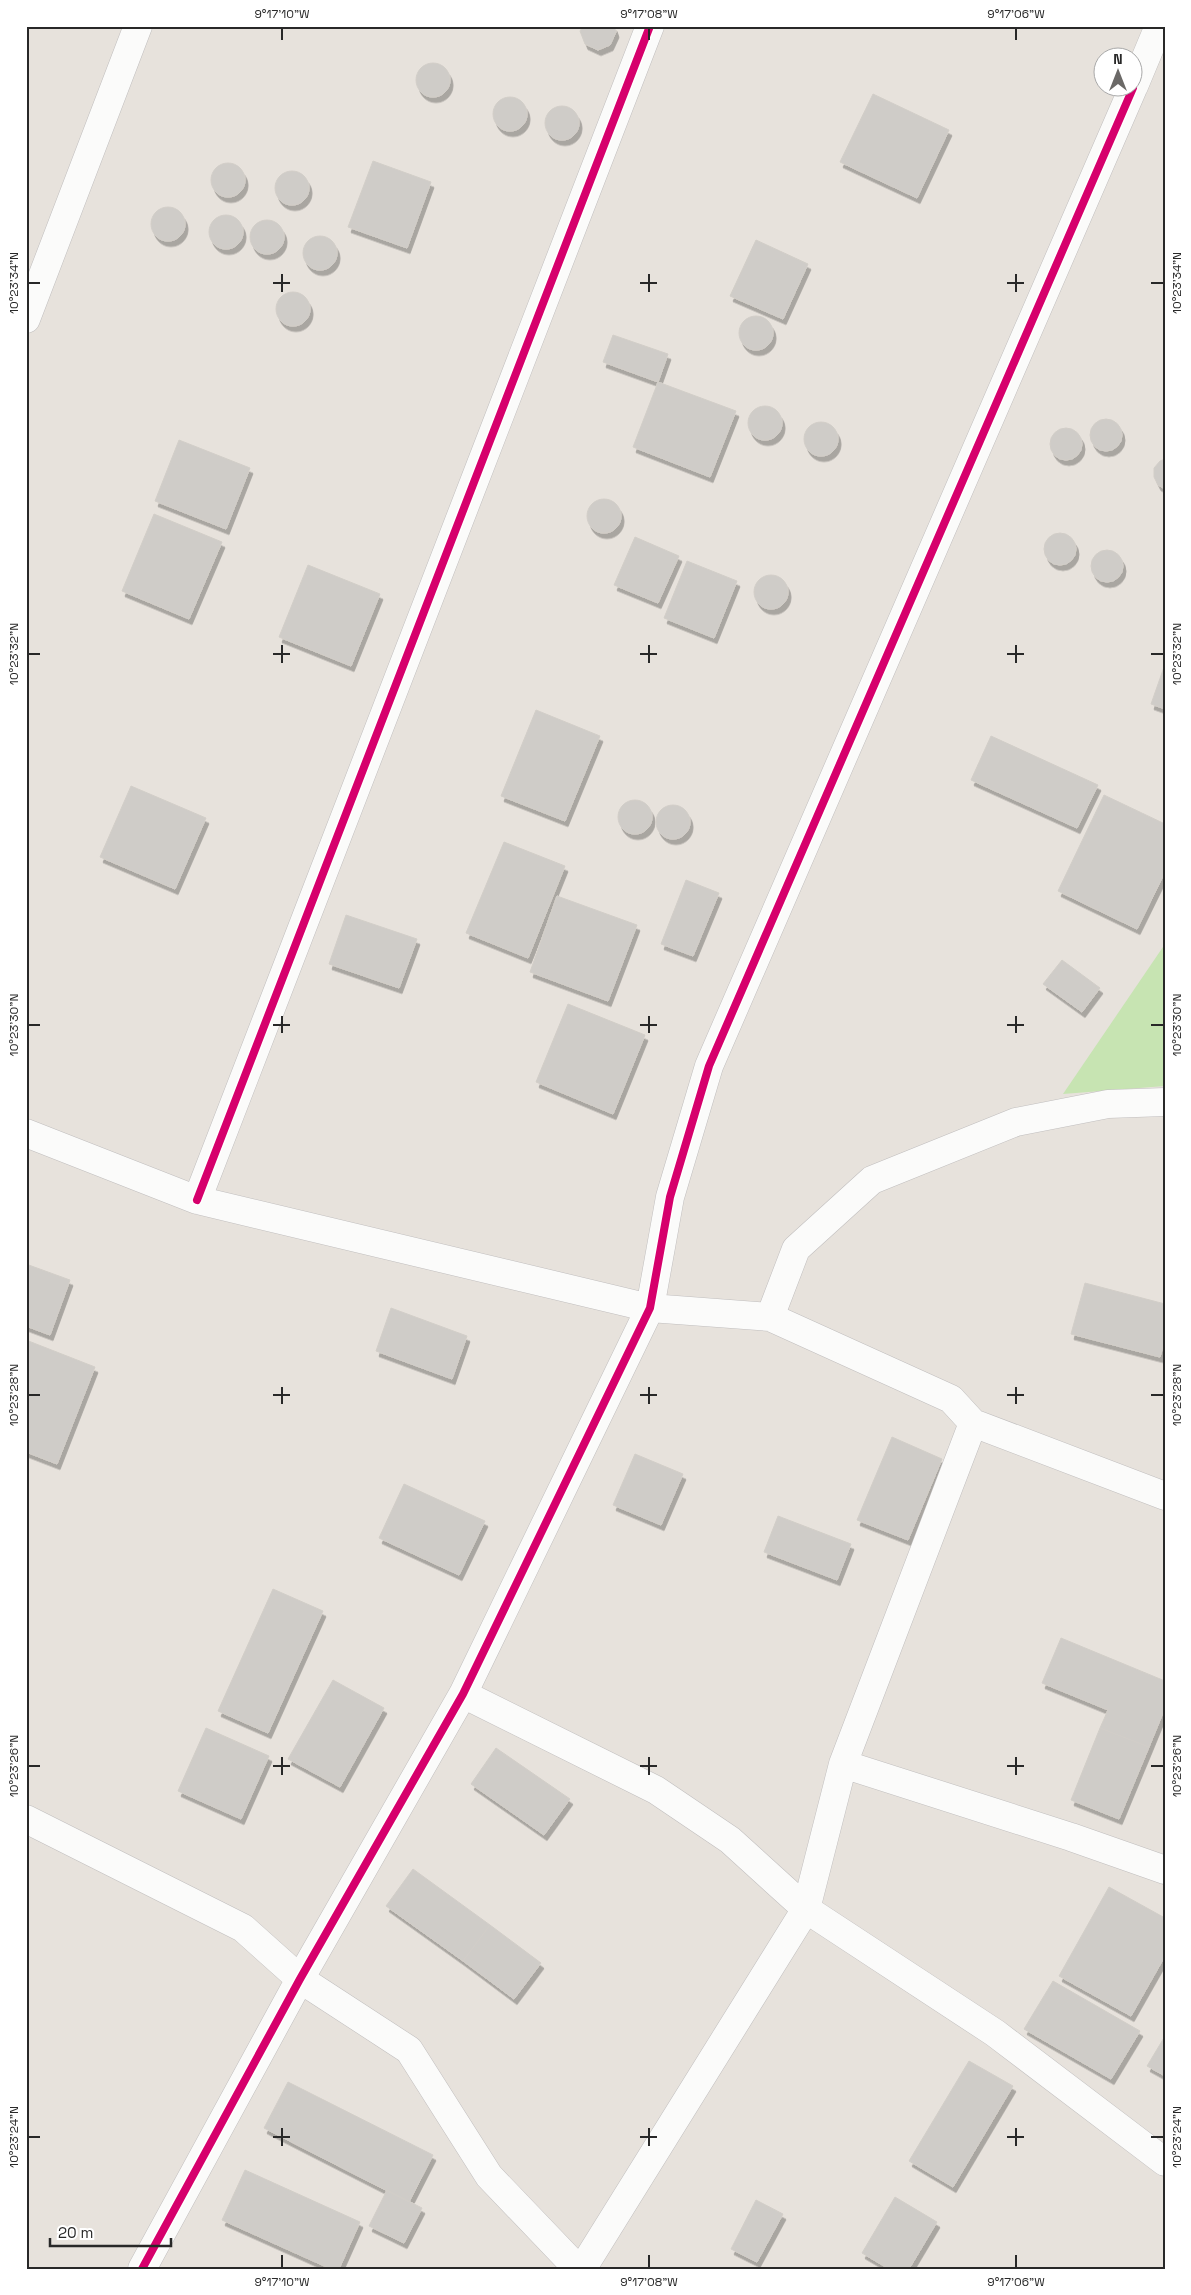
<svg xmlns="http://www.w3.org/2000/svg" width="1191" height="2295" font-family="'Space Grotesk',sans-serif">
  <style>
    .green { fill: #c7e4b2 }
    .building { fill: #cfccc8; stroke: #d2cec8; filter: url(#shadow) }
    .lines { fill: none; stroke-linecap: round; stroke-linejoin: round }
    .minor-casing { stroke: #c0bebe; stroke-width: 29 }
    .minor { stroke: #fbfbfa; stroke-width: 28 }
    .cycleway-casing { stroke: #fff; stroke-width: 11 }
    .cycleway { stroke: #d6006c; stroke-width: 8 }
    .ticks { fill: none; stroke: #282828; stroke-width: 2 }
    .neatline { fill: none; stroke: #282828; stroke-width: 2 }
    .ticks-label { font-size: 12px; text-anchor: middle; fill: #282828 }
  </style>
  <defs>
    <filter id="shadow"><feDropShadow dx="3" dy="5.5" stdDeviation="0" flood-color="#0004"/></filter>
  </defs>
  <rect width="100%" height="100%" fill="#e7e2dc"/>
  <path class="green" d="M1165 944V1086L1063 1094Z"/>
  <path class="building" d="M583 26H614L616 32 610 45 598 50 585 44 580 31Z
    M416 80a17 17 0 1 1 34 0a17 17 0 1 1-34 0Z
    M873 94 949 130 917 198 840 162Z
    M493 114a17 17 0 1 1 34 0a17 17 0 1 1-34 0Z
    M545 123a17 17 0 1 1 34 0a17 17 0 1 1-34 0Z
    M373 161 431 182 407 248 348 227Z
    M211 180a17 17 0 1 1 34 0a17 17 0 1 1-34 0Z
    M275 188a17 17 0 1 1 34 0a17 17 0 1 1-34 0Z
    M151 224a17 17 0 1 1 34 0a17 17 0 1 1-34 0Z
    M209 232a17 17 0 1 1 34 0a17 17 0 1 1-34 0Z
    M250 237a17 17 0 1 1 34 0a17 17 0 1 1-34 0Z
    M303 253a17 17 0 1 1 34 0a17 17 0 1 1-34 0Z
    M756 240 808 264 783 319 730 296Z
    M276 309a17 17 0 1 1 34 0a17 17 0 1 1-34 0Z
    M739 333a17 17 0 1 1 34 0a17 17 0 1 1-34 0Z
    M613 335 668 354 658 382 603 362Z
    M658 382 736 411 710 477 633 447Z
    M748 423a17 17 0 1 1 34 0a17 17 0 1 1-34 0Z
    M1090 435a16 16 0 1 1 32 0a16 16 0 1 1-32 0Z
    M804 439a17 17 0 1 1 34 0a17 17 0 1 1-34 0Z
    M1050 444a16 16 0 1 1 32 0a16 16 0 1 1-32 0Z
    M179 440 250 468 226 529 155 501Z
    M1165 459V489L1158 485 1154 477V468L1160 461Z
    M587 516a17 17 0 1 1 34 0a17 17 0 1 1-34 0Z
    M154 514 222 542 189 619 122 591Z
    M1044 549a16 16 0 1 1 32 0a16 16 0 1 1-32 0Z
    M635 537 679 556 658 603 614 585Z
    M1091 566a16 16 0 1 1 32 0a16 16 0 1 1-32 0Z
    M687 561 737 581 714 638 664 618Z
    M308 565 380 594 351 666 279 637Z
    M754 592a17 17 0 1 1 34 0a17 17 0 1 1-34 0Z
    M1164 667 1165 668V709L1151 704Z
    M536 710 600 736 565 821 501 796Z
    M991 736 1098 785 1077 828 971 780Z
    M131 786 206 818 175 889 100 857Z
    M1104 795 1165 824V872L1137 929 1058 891Z
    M618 817a17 17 0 1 1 34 0a17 17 0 1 1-34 0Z
    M656 822a17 17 0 1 1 34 0a17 17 0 1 1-34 0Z
    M504 842 565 866 528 958 466 933Z
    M686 880 719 893 693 956 661 944Z
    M557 896 637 925 608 1001 530 972Z
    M346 915 417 939 399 988 329 964Z
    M1062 960 1100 988 1082 1012 1043 984Z
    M568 1004 645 1035 613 1114 536 1082Z
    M26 1264 70 1280 50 1335 26 1326Z
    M1085 1283 1165 1304V1339L1160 1357 1071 1334Z
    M391 1308 467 1336 452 1379 376 1351Z
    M26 1340 95 1367 57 1464 26 1452Z
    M892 1437 942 1459 908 1540 857 1520Z
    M635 1454 683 1474 661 1525 613 1505Z
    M404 1484 485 1521 459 1575 379 1538Z
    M778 1516 851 1544 837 1580 764 1552Z
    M273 1589 323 1611 268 1733 218 1711Z
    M1061 1638 1165 1681V1708L1149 1747 1100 1728 1108 1710 1042 1683Z
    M333 1680 384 1708 340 1787 288 1759Z
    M206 1728 269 1756 241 1819 178 1791Z
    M1100 1728 1149 1747 1119 1819 1071 1800Z
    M496 1748 570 1799 544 1835 471 1784Z
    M413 1869 490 1925 463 1961 386 1906Z
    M1109 1887 1165 1918V1956L1131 2016 1059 1976Z
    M490 1925 541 1963 514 1999 463 1961Z
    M1053 1981 1140 2031 1111 2079 1024 2029Z
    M1165 2036V2076L1147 2066Z
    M969 2061 1013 2086 953 2187 909 2161Z
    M288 2082 433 2155 409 2202 264 2128Z
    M245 2170 360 2222 339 2269H331L222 2220Z
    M387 2190 422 2208 404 2243 369 2226Z
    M895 2197 937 2222 909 2269H889L862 2253Z
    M756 2200 783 2214 757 2262 731 2249Z"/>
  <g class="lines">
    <defs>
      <path id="minor" d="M1134 86 1159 26
        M26 319 138 26
        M26 1133 197 1200 650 1308 770 1317 951 1399 973 1423 1165 1496
        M197 1200 650 26
        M770 1317 796 1249 872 1180 1016 1122 1108 1104 1165 1102
        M463 1694 656 1790 730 1840 806 1909 995 2033 1165 2162
        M843 1764 1071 1837 1165 1870
        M26 1819 243 1928 300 1979 409 2050 489 2176 578 2269
        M142 2269 300 1979 463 1694 650 1308 670 1197 709 1066 1133 88
        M582 2269 806 1909 843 1764 973 1423"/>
    </defs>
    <use href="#minor" class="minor-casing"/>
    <use href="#minor" class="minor"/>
    <defs>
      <path id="cycleway" d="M197 1200 650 26
        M142 2269 300 1979 463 1694 650 1308 670 1197 709 1066 1133 88"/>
    </defs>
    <use href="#cycleway" class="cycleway-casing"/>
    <use href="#cycleway" class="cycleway"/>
  </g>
  <path class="ticks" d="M282 28V40M649 28V40M1016 28V40M282 274V292M649 274V292M1016 274V292M28 283H40M273 283H290M640 283H657M1007 283H1024M1151 283H1164M282 645V663M649 645V663M1016 645V663M28 654H40M273 654H290M640 654H657M1007 654H1024M1151 654H1164M282 1016V1033M649 1016V1033M1016 1016V1033M28 1025H40M273 1025H290M640 1025H657M1007 1025H1024M1151 1025H1164M282 1387V1404M649 1387V1404M1016 1387V1404M28 1395H40M273 1395H290M640 1395H657M1007 1395H1024M1151 1395H1164M282 1757V1775M649 1757V1775M1016 1757V1775M28 1766H40M273 1766H290M640 1766H657M1007 1766H1024M1151 1766H1164M282 2128V2146M649 2128V2146M1016 2128V2146M28 2137H40M273 2137H290M640 2137H657M1007 2137H1024M1151 2137H1164M282 2255V2268M649 2255V2268M1016 2255V2268"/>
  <rect width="1191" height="2295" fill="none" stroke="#ffffff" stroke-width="55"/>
  <g transform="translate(1118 72)"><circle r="24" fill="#ffffff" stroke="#a9a9a9"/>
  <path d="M0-4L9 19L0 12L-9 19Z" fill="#6b6967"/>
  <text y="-8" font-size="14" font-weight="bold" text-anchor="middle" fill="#282828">N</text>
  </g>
  <path d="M50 2238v8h121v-8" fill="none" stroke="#282828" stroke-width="2.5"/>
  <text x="58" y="2238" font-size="15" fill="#282828" stroke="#ffffff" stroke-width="4" paint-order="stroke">20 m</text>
  <rect x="28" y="28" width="1136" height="2240" class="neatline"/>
  <g class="ticks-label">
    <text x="282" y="18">9°17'10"W</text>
    <text x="649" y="18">9°17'08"W</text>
    <text x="1016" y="18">9°17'06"W</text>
    <text transform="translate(14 283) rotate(-90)" y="4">10°23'34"N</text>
    <text transform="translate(1177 283) rotate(-90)" y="4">10°23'34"N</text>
    <text transform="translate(14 654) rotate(-90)" y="4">10°23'32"N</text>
    <text transform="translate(1177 654) rotate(-90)" y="4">10°23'32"N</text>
    <text transform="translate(14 1025) rotate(-90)" y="4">10°23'30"N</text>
    <text transform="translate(1177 1025) rotate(-90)" y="4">10°23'30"N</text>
    <text transform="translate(14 1395) rotate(-90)" y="4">10°23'28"N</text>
    <text transform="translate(1177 1395) rotate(-90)" y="4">10°23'28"N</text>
    <text transform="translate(14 1766) rotate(-90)" y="4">10°23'26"N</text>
    <text transform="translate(1177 1766) rotate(-90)" y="4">10°23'26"N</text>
    <text transform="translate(14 2137) rotate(-90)" y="4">10°23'24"N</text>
    <text transform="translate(1177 2137) rotate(-90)" y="4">10°23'24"N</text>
    <text x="282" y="2286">9°17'10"W</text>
    <text x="649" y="2286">9°17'08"W</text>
    <text x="1016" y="2286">9°17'06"W</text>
  </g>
</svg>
